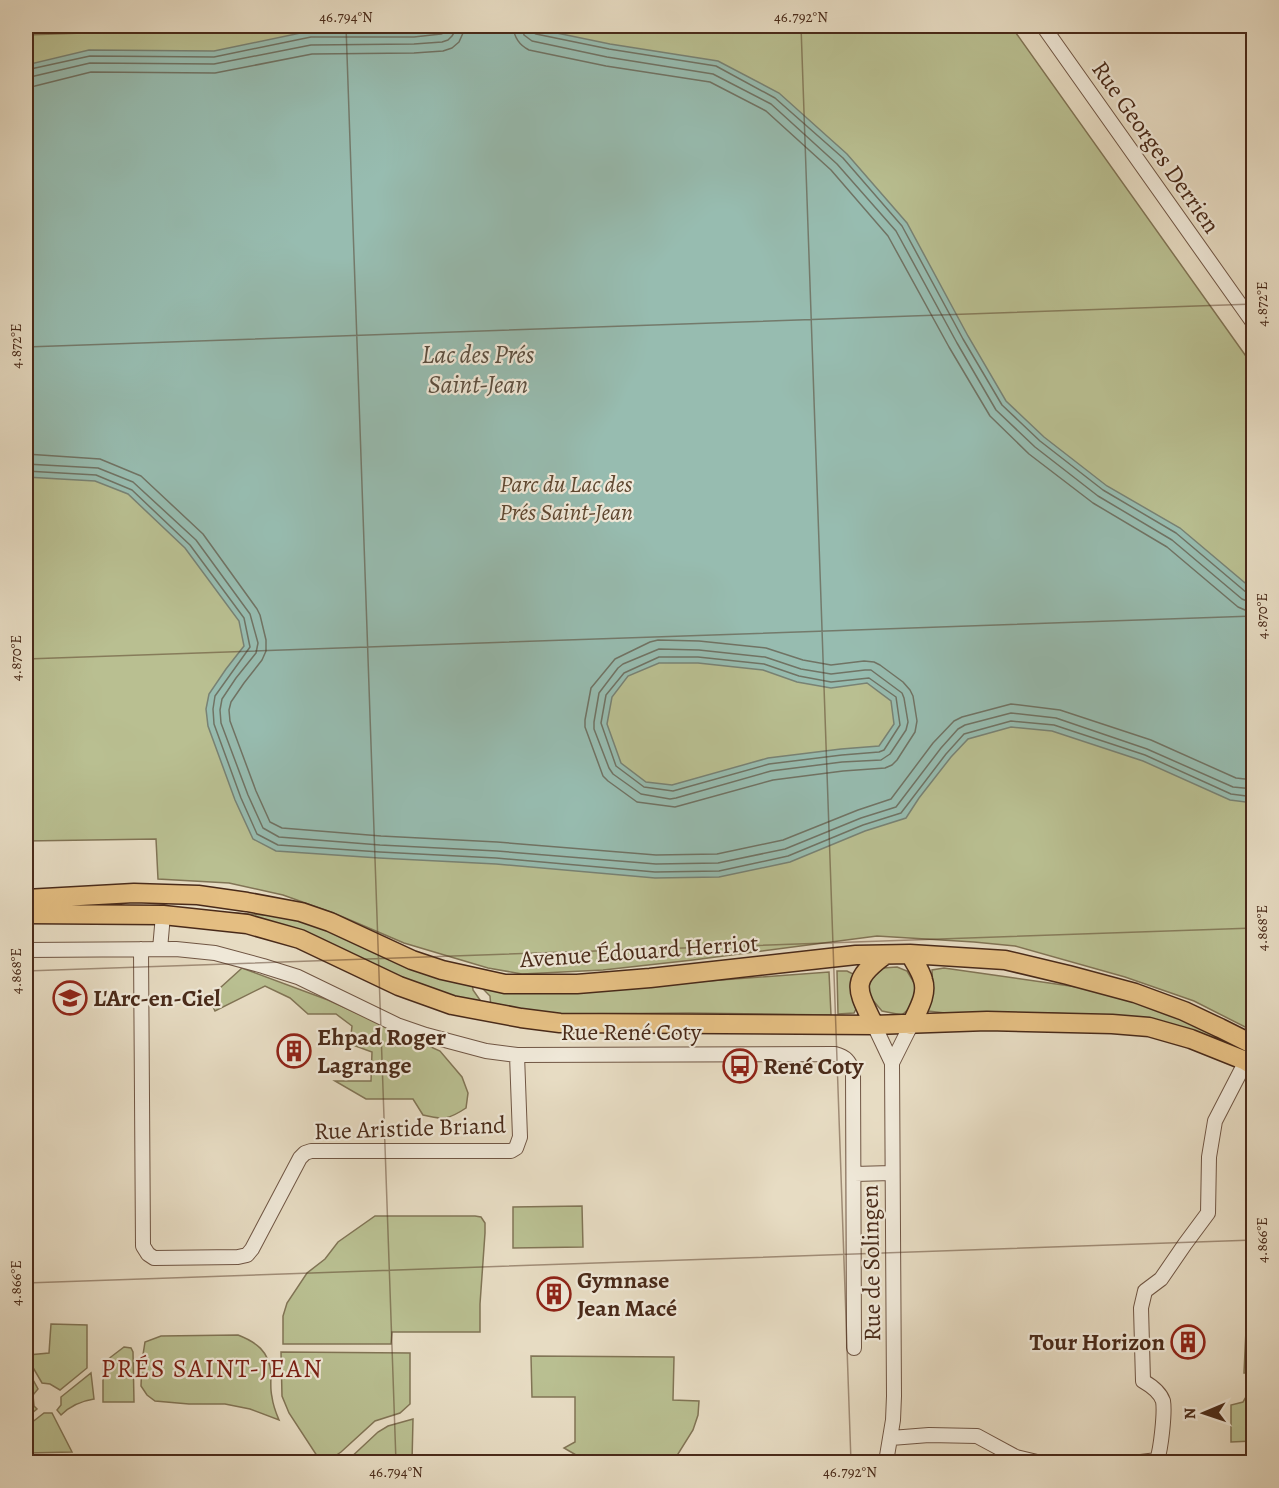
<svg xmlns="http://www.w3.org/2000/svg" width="1279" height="1488" font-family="Alegreya,serif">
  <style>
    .green { fill: #b9bf91; stroke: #817455; stroke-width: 1.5 }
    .water { fill: #97bcb0; stroke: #788274; stroke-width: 1.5; fill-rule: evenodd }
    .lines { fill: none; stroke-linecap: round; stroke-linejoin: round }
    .shore { stroke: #707364; stroke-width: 1.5 }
    .minor-casing { stroke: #705644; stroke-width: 16 }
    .major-casing { stroke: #492a19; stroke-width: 21 }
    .minor { stroke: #efe8d8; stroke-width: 14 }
    .major { stroke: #e4be82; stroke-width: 18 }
    .ticks { fill: none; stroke: #492a19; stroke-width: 1.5; stroke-opacity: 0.45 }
    .labels { text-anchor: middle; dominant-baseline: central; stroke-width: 4.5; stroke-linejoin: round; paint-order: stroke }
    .street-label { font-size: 24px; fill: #492a19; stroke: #efe8d8 }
    .park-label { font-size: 24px; font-style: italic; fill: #5f4831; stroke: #efe8d8 }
    .poi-label { font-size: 24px; font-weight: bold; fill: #492a19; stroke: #efe8d8; text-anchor: start }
    .water-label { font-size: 26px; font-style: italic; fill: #5c4e3f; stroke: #efe8d8 }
    .neighbourhood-label { font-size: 26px; letter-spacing: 1.5px; fill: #7a1f14; stroke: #efe8d8 }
    .neatline { fill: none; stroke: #492a19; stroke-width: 2 }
    .ticks-label { font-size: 15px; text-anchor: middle; fill: #492a19 }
  </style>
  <rect width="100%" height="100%" fill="#e7dcc3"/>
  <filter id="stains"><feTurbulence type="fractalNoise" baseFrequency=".00333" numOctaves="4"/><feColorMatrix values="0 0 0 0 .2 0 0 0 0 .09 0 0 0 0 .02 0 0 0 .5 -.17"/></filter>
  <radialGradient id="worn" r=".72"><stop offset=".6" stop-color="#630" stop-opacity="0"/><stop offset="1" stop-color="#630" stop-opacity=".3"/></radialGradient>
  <path class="green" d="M26 26H1011L1253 366V1031L1194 1001 1125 977 1015 946 974 942 877 936 693 960 603 970 522 974 488 968 404 943 336 914 283 895 229 883 158 879 156 839 26 841V683L30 682 31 496 26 495Z
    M234 913 294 917 472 980 473 990 480 1000V1005L454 1001 296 932Z
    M897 967 907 971 916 986 914 1004 902 1015 882 1011 871 998 868 990 870 980 883 968Z
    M242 968 328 1000 440 1051 462 1077 468 1093 466 1108C448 1120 443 1120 423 1115L413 1099H366L335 1081H371L372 1052 350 1044 352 1026 336 1014H308L290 998 265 986 215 1011 209 998Z
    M944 968 1084 988 1138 1001 1216 1035 1212 1041 1137 1017 1051 1013H945L928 1011 933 990 932 970Z
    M837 971H847L853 974V999L856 1009 854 1013 838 1014Z
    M829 972 831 1015 689 1013 562 1014 491 1008 490 996 483 989 482 984 695 982Z
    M582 1206 583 1247 513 1248V1207Z
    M375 1216H475L481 1217 485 1223V1233L480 1304V1332H392L391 1344H283V1316L287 1303 307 1273 325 1259 338 1242Z
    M51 1324 87 1325V1368L60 1390 50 1384 42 1383 28 1359V1355L49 1353Z
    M1246 1330 1253 1333V1373H1244Z
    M238 1335C256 1342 269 1351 271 1373 271 1381 270 1389 272 1397 273 1405 276 1413 279 1420L250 1409 225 1404H189L155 1401 147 1395 141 1386 142 1361 145 1342 161 1336Z
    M124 1347 131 1348 133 1352 134 1402H103V1363Z
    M281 1352 410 1353V1404L400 1413 375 1421 341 1452 326 1462H321L289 1413 282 1396Z
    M531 1356 674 1357 673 1400 699 1401 698 1415 693 1430 673 1462H588L564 1448 575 1442V1397H532Z
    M26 1367 38 1389 33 1395 34 1406 37 1409 26 1418Z
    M91 1373 94 1399C81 1401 71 1405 61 1415L57 1410 61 1405V1397Z
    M1252 1382H1254L1253 1441 1231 1442V1405L1243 1402 1249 1392Z
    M44 1413H52L72 1452 26 1453V1427Z
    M413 1419 412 1462H346L378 1432 388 1426Z"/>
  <path class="water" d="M478 26H523L610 44 718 61 779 93 847 154 907 223 968 336 1006 401 1044 437 1107 486 1180 528 1251 588 1253 592V803L1230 800 1143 761 1052 731 1011 727 968 739 951 757 919 798 906 818 865 831 790 862 719 877 655 878 496 864 379 858 276 851 253 839 235 800 208 726 206 709 209 694 226 669 244 646 239 621 185 548 128 494 95 481 26 477V65L89 50 214 51 310 31H414ZM659 663H698L763 670 797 682 831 688 867 683 891 701 894 724 879 746 841 749 768 758 672 785 646 782 621 763 607 724 612 697 628 676Z"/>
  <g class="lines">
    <path class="shore" d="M513 26C514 37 519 45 529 50L606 66 710 82 766 111 831 170 888 236 949 347 990 416 1029 454 1093 503 1167 547 1238 607 1245 610 1254 611
      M522 26 524 35 532 41 607 57 713 74 771 104 837 164 896 231 957 343 996 410 1035 447 1098 496 1172 540 1242 599 1247 601 1254 602
      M530 26 531 31 536 34 609 49 716 66 775 98 843 158 902 226 963 339 1002 405 1040 441 1103 490 1176 533 1247 593 1254 594
      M26 70 90 56 214 57 311 37H414L441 34 446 32 447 26
      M26 78 90 63 214 64 311 45 414 44 442 42 448 40 452 36 455 31V26
      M26 87 35 86 91 72 215 73 312 54 414 53 443 51 452 48 459 42 463 33 464 26
      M26 454 100 459 141 476 203 534 257 609 260 615 266 640V651L262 660 244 683 231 702 229 710 230 721 256 791 270 822 282 828 381 836 497 842 656 855 717 854 783 840 858 810 891 799 933 743 954 721 962 717 1011 704 1060 710 1151 740 1236 778 1254 780
      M26 464 98 468 133 482 196 540 250 614 258 643 256 653 236 678 222 699 220 710 221 723 248 795 263 828 279 837 380 845 497 851 656 864 718 863 785 849 861 818 896 807 941 748 958 729 965 725 1011 713 1056 718 1147 749 1233 787 1254 789
      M26 471 96 475 132 490 190 545 244 618 250 647 215 696 213 709 214 724 241 798 257 834 278 845 380 852 496 858 655 872 719 871 788 856 863 825 901 813 946 754 964 734 1011 721 1054 725 1145 755 1231 794 1254 797
      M658 640 699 641 766 648 803 660 831 665 864 661 874 662 880 665 903 682 910 690 913 696 917 721 915 732 897 760 892 765 885 768 843 771 773 780 675 807 637 802 608 781 603 776 585 727V720L591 688 615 659 650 642Z
      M659 649 699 650 765 657 801 669 831 674 865 670H871L902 693 904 698 908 722 906 730 890 754 881 760 842 762 771 771 676 798 670 799 641 794 613 774 609 768 594 729V722L599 693 618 668 623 664Z
      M659 657H698L764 664 799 676 831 682 869 678 896 697 900 725 884 750 879 752 842 755 769 764 673 791 644 787 616 766 601 723 606 695 624 673Z"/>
    <defs>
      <path id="minor" d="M1043 26 1254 324
        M141 949 143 1246 148 1254 154 1258 238 1257 247 1255 252 1249 300 1158 305 1153 311 1151H511L516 1148 520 1137 517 1055
        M160 949 163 915
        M26 950 176 949 215 953 263 966 298 977 397 1025 426 1035 486 1051 517 1055 835 1054C846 1057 849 1061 853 1071L854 1348
        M874 1025 892 1063 894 1396 893 1420 886 1462
        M892 1063 911 1025
        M854 1174 892 1173
        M891 1438 929 1435 977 1436 1016 1457 1037 1462
        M1141 1462 1157 1460C1161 1449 1165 1412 1163 1401 1160 1392 1150 1385 1143 1381L1141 1308 1145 1291 1161 1279 1185 1244 1208 1213 1209 1157 1215 1121 1246 1061"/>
      <path id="major" d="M26 899 134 893 198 895 247 902 301 912 330 922 412 960 442 970 505 984H577L650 978 856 955 910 954 1005 960 1068 975 1135 993 1184 1011 1220 1028 1254 1045
        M26 914 163 915 247 924 300 939 399 986 452 1005 521 1018 560 1023 874 1025 987 1021 1112 1024 1149 1027 1191 1039 1246 1061 1254 1066
        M910 954C914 962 921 971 923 980 928 995 917 1011 911 1025
        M874 1025C857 989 849 981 885 955"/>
    </defs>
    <use href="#minor" class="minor-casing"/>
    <use href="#major" class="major-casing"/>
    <use href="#minor" class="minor"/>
    <use href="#major" class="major"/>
  </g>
  <path class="ticks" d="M346 26 396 1462M801 26 851 1462M26 35 286 26M26 347 1254 304M26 659 1254 616M26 971 1254 928M26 1283 1254 1240"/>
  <defs>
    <symbol id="school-ring" viewBox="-11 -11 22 22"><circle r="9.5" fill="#efe8d8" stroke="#8f2418" stroke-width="1.5"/><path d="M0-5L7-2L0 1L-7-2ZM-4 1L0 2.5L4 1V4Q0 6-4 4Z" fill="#8f2418"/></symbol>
    <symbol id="building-ring" viewBox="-11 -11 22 22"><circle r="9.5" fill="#efe8d8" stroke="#8f2418" stroke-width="1.5"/><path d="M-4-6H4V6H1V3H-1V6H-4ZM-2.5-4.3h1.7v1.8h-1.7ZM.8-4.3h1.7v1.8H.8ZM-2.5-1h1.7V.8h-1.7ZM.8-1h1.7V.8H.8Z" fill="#8f2418"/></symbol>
    <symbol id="bus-ring" viewBox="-11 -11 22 22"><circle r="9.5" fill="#efe8d8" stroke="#8f2418" stroke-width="1.5"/><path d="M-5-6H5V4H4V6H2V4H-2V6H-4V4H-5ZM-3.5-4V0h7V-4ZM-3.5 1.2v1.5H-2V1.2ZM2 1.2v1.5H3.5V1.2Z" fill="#8f2418"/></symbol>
  </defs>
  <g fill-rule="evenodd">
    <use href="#school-ring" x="51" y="979" width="38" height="38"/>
    <use href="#building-ring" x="275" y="1032" width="38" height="38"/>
    <use href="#bus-ring" x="721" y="1047" width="38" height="38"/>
    <use href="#building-ring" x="535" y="1275" width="38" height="38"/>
    <use href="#building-ring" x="1169" y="1323" width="38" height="38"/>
  </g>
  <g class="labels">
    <g class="street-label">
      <text transform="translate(1156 147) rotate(55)">Rue Georges Derrien</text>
      <text transform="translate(639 951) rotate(-4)">Avenue Édouard Herriot</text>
      <text x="631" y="1032">Rue René Coty</text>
      <text transform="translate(410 1128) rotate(-2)">Rue Aristide Briand</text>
      <text transform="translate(871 1263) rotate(-91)">Rue de Solingen</text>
    </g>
    <g class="park-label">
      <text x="566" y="484">Parc du Lac des<tspan x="566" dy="28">Prés Saint-Jean</tspan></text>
    </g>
    <g class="poi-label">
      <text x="93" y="998">L'Arc-en-Ciel</text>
      <text x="317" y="1037">Ehpad Roger<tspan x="317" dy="28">Lagrange</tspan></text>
      <text x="763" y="1066">René Coty</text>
      <text x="577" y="1280">Gymnase<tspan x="577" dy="28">Jean Macé</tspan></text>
      <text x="1165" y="1342" text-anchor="end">Tour Horizon</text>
    </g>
    <g class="water-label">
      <text x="478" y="354">Lac des Prés<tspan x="478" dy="30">Saint-Jean</tspan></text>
    </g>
    <g class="neighbourhood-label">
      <text x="212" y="1368">PRÉS SAINT-JEAN</text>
    </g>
  </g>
  <rect width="1279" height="1488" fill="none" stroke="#e7dcc3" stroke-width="66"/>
  <g transform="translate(1204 1413) rotate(268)" stroke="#efe8d8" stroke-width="4.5" paint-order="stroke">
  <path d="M0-4.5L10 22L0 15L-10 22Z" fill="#492a19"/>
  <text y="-9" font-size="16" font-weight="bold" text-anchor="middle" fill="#492a19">N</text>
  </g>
  <rect x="33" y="33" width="1213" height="1422" class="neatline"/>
  <g class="ticks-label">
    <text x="346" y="22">46.794°N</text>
    <text x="801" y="22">46.792°N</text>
    <text transform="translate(1262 304) rotate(-90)" y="5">4.872°E</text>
    <text transform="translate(16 346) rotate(-90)" y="5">4.872°E</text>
    <text transform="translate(1262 616) rotate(-90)" y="5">4.870°E</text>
    <text transform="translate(16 658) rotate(-90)" y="5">4.870°E</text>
    <text transform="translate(1262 928) rotate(-90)" y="5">4.868°E</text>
    <text transform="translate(16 971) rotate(-90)" y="5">4.868°E</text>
    <text transform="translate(1262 1240) rotate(-90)" y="5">4.866°E</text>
    <text transform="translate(16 1283) rotate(-90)" y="5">4.866°E</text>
    <text x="396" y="1477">46.794°N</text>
    <text x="850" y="1477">46.792°N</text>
  </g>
  <rect width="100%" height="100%" filter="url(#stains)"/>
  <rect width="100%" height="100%" fill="url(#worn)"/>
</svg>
